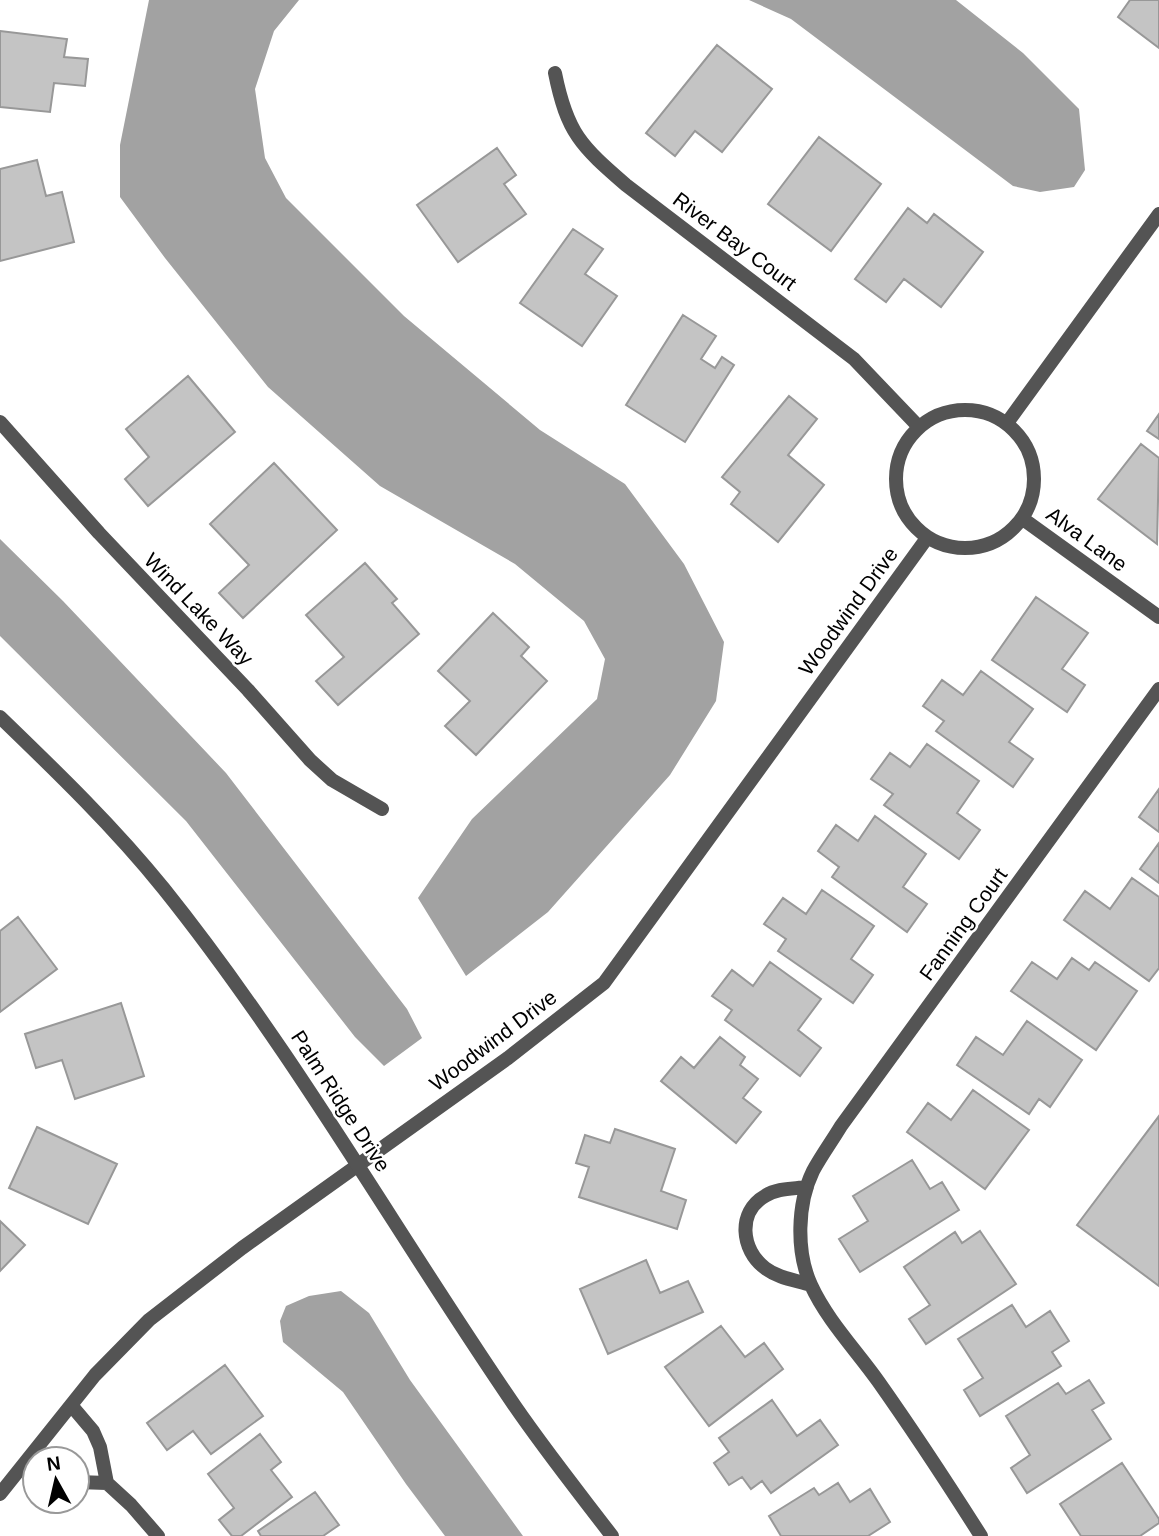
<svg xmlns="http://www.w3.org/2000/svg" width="1159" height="1536" font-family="Helvetica,sans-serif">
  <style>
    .water { fill: #a2a2a2 }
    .building { fill: #c4c4c4; stroke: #989898; stroke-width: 2 }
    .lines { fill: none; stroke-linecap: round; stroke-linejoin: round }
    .minor { stroke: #545454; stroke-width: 14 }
    .tertiary { stroke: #545454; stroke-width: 14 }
    .labels { text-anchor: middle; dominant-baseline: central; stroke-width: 5; stroke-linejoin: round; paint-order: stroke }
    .street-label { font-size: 21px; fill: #000; stroke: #fff }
  </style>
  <rect width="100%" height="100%" fill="#fff"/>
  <path class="water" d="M149 0H299L274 31 255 89 265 158 286 198 404 316 540 430 625 484 684 564 724 642 716 701 670 775 548 912 466 976 418 898 472 819 597 699 605 659 584 621 515 564 380 486 268 387 165 258 120 197V145Z
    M749 0H956L1023 53 1079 109 1085 170 1074 187 1040 192 1013 186 791 19Z
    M0 539 63 601 226 773 407 1009 422 1038 384 1066 355 1037 186 821 0 636Z
    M341 1291 369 1313 410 1380 523 1536H445L406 1484 343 1392 283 1342 280 1321 286 1306 309 1296Z"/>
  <path class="building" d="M1130 0H1159V48L1118 17Z
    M0 31 67 39 64 57 88 59 85 86 54 83 50 112 0 107Z
    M717 45 772 89 722 152 695 131 675 156 646 133Z
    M819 137 881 184 831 251 768 204Z
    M497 148 516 175 504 184 526 214 458 262 417 205Z
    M37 160 46 196 62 192 74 242 0 261V169Z
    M908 208 927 223 934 214 983 252 941 307 904 279 886 302 855 279Z
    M573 229 603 249 585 274 617 296 582 346 520 303Z
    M683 315 716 336 701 359 715 368 722 357 734 365 685 442 626 405Z
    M188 376 235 432 148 506 125 479 149 457 126 429Z
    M789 396 817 419 788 455 824 485 778 542 731 504 740 492 722 477Z
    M1159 414V439L1147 431Z
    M1141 444 1159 458 1157 544 1098 499Z
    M274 463 337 530 243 618 219 593 249 565 210 524Z
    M365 563 397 599 392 603 419 634 338 705 316 681 344 657 306 615Z
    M1036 597 1088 633 1062 669 1085 685 1067 712 992 660Z
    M493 613 529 647 521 656 547 681 476 755 445 726 470 701 438 671Z
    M981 671 1033 709 1009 742 1033 759 1013 787 936 731 944 721 923 706 942 680 963 695Z
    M927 744 979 781 957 813 980 830 959 859 884 805 893 794 871 779 890 753 910 767Z
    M1159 789V832L1139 817Z
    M875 816 926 854 903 887 927 904 907 932 832 877 839 867 818 851 836 825 858 841Z
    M1159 843V883L1140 869Z
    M1132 878 1159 897V968L1149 981 1064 920 1085 891 1110 909Z
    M822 890 874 926 851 959 873 975 853 1003 778 951 786 939 764 924 783 898 806 914Z
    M18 917 57 969 0 1012V931Z
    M1072 958 1089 970 1095 962 1137 991 1096 1050 1011 991 1032 962 1057 979Z
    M770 962 821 999 798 1030 821 1048 800 1076 725 1020 732 1010 712 996 732 970 753 986Z
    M121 1003 144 1076 75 1099 62 1060 36 1068 25 1034Z
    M1027 1021 1082 1060 1050 1107 1039 1099 1029 1114 957 1065 976 1037 1003 1055Z
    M720 1037 745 1057 740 1065 758 1079 743 1098 761 1112 736 1143 661 1081 681 1057 694 1068Z
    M973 1090 1029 1130 985 1189 907 1132 928 1103 951 1120Z
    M1159 1116V1286L1077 1225Z
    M37 1127 117 1164 88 1224 9 1188Z
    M615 1129 675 1149 661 1191 686 1200 677 1229 579 1197 589 1167 576 1163 585 1135 610 1143Z
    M912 1160 930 1189 942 1182 959 1210 860 1272 839 1239 868 1221 853 1196Z
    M0 1221 25 1245 0 1271Z
    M980 1231 1016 1284 926 1344 909 1319 930 1305 904 1267 955 1232 962 1243Z
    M646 1260 660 1293 688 1281 703 1312 608 1354 580 1289Z
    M1012 1305 1026 1327 1050 1311 1069 1341 1052 1352 1061 1366 980 1416 964 1390 983 1378 958 1339Z
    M721 1326 745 1357 764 1343 783 1369 709 1426 665 1367Z
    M225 1365 263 1416 211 1454 193 1431 167 1450 147 1423Z
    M1089 1380 1104 1403 1092 1410 1111 1439 1027 1493 1011 1468 1030 1455 1006 1416 1058 1383 1066 1394Z
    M772 1400 797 1436 820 1420 838 1445 771 1493 762 1481 751 1489 742 1477 729 1485 714 1463 729 1452 719 1438Z
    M260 1434 281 1462 271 1470 292 1497 241 1536H232L219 1520 234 1508 208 1474Z
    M1122 1463 1159 1519V1523L1140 1536H1081L1060 1504Z
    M838 1483 850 1502 870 1489 890 1522 868 1536H781L769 1516 814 1488 819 1495Z
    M315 1492 339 1525 323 1536H261L258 1531Z"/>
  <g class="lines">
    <path class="minor" d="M555 73C567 133 581 146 626 185L854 359 918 426
      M896 479a69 69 0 1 1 138 0a69 69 0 1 1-138 0Z
      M0 422 99 533 248 690 310 760 332 780 382 809
      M1007 423 1159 214
      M1023 519 1159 617
      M807 1187C793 1189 777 1188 765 1196 737 1212 741 1250 765 1268 778 1278 795 1280 811 1285
      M71 1405 93 1431 100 1447 107 1483 131 1505 158 1536
      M77 1482 107 1483
      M0 1494 95 1375 149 1320 242 1248 508 1058 604 983 927 538
      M981 1536C948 1484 914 1432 878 1381 856 1350 827 1320 811 1285 796 1252 797 1204 813 1171 821 1156 832 1141 841 1126L1159 689"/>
    <path class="tertiary" d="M0 717C57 772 114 827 164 889 292 1049 393 1227 508 1396 540 1444 577 1490 612 1536"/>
  </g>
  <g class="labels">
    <g class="street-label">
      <text transform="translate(735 241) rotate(37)">River Bay Court</text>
      <text transform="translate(1087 539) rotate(36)">Alva Lane</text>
      <text transform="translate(199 609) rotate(46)">Wind Lake Way</text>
      <text transform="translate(848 611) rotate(-54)">Woodwind Drive</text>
      <text transform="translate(963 924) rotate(-54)">Fanning Court</text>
      <text transform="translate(493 1040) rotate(-37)">Woodwind Drive</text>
      <text transform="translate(341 1101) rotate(57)">Palm Ridge Drive</text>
    </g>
  </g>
  <g transform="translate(56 1480) rotate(352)"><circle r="33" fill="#ffffff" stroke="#999999" stroke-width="2"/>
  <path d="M0-5L12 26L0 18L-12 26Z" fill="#000000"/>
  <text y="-10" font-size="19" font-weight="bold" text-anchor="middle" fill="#000000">N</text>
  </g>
</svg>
